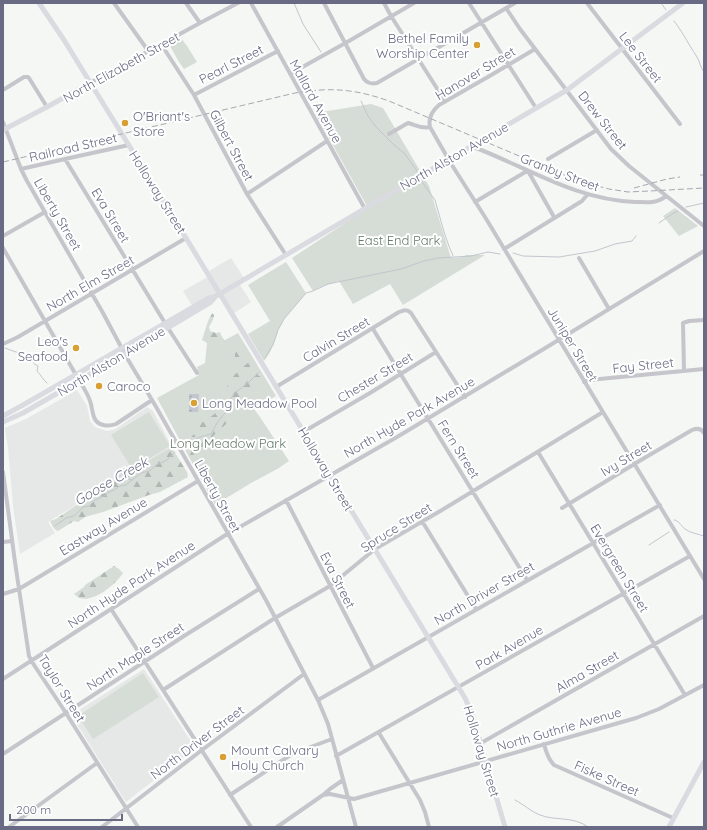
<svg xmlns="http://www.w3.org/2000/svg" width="707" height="830" font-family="Quicksand,sans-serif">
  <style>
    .built { fill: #e6e7e7 }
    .green { fill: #d5ddd6 }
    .forest { fill: url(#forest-firs) }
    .water { fill: url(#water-ripples) }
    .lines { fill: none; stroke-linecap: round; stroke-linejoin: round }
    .stream { stroke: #c2c6ce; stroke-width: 1 }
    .minor { stroke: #c5c5cb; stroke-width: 4 }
    .major { stroke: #dadae1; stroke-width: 5 }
    .rail { stroke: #a7a8b1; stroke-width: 1; stroke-dasharray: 6 3; stroke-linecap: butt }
    .poi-dot { fill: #d89f33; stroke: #fff; stroke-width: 1.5 }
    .labels { text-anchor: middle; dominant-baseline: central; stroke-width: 4; stroke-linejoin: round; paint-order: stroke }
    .poi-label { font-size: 13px; fill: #686b83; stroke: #fff; text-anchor: start }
    .street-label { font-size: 13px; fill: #686b83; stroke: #fff }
    .park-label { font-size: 13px; fill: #667a6a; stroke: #fff }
    .water-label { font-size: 14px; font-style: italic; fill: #697185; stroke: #fff }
  </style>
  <defs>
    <pattern id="forest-firs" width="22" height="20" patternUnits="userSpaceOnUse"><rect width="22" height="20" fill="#d5ddd6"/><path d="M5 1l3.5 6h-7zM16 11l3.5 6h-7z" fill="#b1b7b3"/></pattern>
    <pattern id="water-ripples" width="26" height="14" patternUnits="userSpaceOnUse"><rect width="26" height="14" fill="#c2c6ce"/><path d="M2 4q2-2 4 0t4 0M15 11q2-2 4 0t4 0" fill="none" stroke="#a1a5ad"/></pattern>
  </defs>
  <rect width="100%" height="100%" fill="#f5f7f4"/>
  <path class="built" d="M231 258 244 278 238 282 251 302 234 313 221 291 193 307 183 291 211 275 209 271Z
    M77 390 87 406 90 421 95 427 107 431 113 430 117 428 147 407 153 411 172 447 133 471 127 468 125 465 116 471 115 481 48 522 55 533 20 554 13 506 8 448 5 428 26 419Z
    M144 669 195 748 126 802 71 715Z"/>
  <path class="green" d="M181 38 187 46 197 62 184 69 179 62 170 46V44Z
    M371 104 383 108 429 186 451 258 464 257 466 255H485L403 305 390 284 353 304 339 281 325 285 313 291 292 258 368 208 315 113Z
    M675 208 698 226 679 236 663 216Z
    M286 262 306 293 284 319 278 330 277 335 270 352 264 361 248 334 270 321 248 285Z
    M208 333 214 346 238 333 276 396 254 409 260 417 289 461 279 468 251 483 215 505 157 398 199 375 197 367 205 363Z
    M149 412 170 446 132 469 111 435Z
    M143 673 159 697 93 739 78 716Z"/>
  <path class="forest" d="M212 313 214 315 213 320 209 327 210 331 216 333 220 332 221 335 225 341 209 349 207 343 202 340 208 321Z
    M241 343 249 356 246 359 240 360 235 357V354Z
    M248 363C255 365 253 369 256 373 260 378 263 376 264 384L255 394 238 406 226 424 213 436 209 444 202 451 193 455H190L185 447 184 443C192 437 197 432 201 423 207 421 222 408 225 403 228 397 225 392 227 387 231 377 240 369 248 363Z
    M172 448 187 472 188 477 160 492 149 495 103 512 85 517 78 522 74 521 58 531C54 530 52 525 50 521L56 519 72 508 114 482C119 477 117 471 124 468L131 470 138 467 168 449Z
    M114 566 119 569 123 573C116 584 94 603 79 598 77 597 76 595 74 594L84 587 85 585Z"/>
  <path class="water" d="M189 394H199L198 412H189Z"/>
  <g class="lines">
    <path class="stream" d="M294 3 303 24 321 52
      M661 3 666 10
      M674 21C680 29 685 37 690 46 692 50 695 53 697 57 700 62 700 67 704 72
      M361 101 368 116 376 127 393 144 405 154 417 171
      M422 182 435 200 444 232 450 249 452 253 453 256
      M686 207 704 203
      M659 223 672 214 678 211
      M513 253 523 256 559 257 595 251 615 244 632 241 636 236
      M5 348C12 351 21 353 27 357 32 360 33 364 38 366L37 371C41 375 43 380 47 383
      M265 358 273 345 278 330 284 319 306 293 313 291 328 284 401 269 424 261 438 258 471 256 488 252 500 254
      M183 445 200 437 211 434 217 423 228 409 230 401 234 393 247 384 259 372
      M120 471 125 478 132 480
      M674 520H675C681 523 681 526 685 529 690 533 698 534 704 536
      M55 526 66 518 74 516 83 507 89 506 95 500 104 496 109 492 114 490 120 486 126 485 141 473 149 471 153 468 156 465 167 460 175 452
      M649 545 669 532
      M515 800C523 804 532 812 540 815 555 821 574 816 588 827"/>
    <path class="minor" d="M114 3 149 52
      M186 3 200 23
      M251 3 365 209
      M324 3 364 79C368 84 372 84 377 83L515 3
      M384 3 391 16 445 101
      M469 3 536 108
      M587 3 680 124
      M506 8 520 29 611 149 629 166 704 226
      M161 44 194 95 247 194 286 255
      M535 49 493 74 439 105C432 111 428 118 430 127L450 162 485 217 704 579
      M290 74 349 41 414 3
      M90 83 200 23 238 3
      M3 90 24 77H28L29 78 47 107
      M194 95 278 51
      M3 122 21 169 27 181 103 313 127 358 155 405 267 602 318 700 328 724 356 827
      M389 134 408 123C416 125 422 129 430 127
      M471 146C525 166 575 200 635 202 646 202 657 204 666 196
      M65 159 165 323
      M548 159 597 130
      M21 169 65 159 129 145
      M528 171 554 217
      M247 194 327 141
      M475 202 527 171
      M3 236 45 212
      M3 248 76 375
      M504 249 582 201 587 195
      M579 258 609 309
      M168 328 197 373
      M373 329 527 580
      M3 344 18 337 186 238
      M684 371 683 323 689 321 704 320
      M79 380C83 387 88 394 90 401 92 406 92 412 94 417 97 426 108 427 116 424L152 400
      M584 382 589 380 704 369
      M276 387 399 312C404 310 407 309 411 313L465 397
      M303 432 370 393 436 352
      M538 452 685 695
      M3 472 15 562 29 656 34 665 64 710 138 827
      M286 500 373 668
      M562 508 641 460 692 430C697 428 701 428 704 433
      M422 521 476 609
      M3 542 12 541
      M3 594 19 589 198 481
      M111 609 251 827
      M3 679 224 536 397 437 547 347 704 251
      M163 690 275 618 330 586 375 549 442 510 603 412
      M318 700 660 505
      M379 733 420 800 425 812 429 827
      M481 743 704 616
      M544 744C546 752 548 759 554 765L673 818
      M3 754 184 636 259 589
      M336 756 690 556
      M230 795 292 754 332 739
      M323 795 330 794 354 799 636 718 659 709 704 685
      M9 827 97 763
      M102 827 202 750 304 674
      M277 827 323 795 330 789 343 780"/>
    <path class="major" d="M39 3 64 40 186 238 465 698 472 714 505 827
      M3 130 47 107 90 83
      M3 416 23 405 209 298 215 297
      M3 422 23 413 75 383 211 302 216 296 567 90 683 3
      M669 827 704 762"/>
    <path class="rail" d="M3 162 295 93C331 87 355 89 389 101L576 180 590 184 609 189 628 192 650 191 704 188
      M700 175H704
      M634 188 667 179 680 177"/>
  </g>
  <g class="poi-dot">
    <circle cx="477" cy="45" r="4"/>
    <circle cx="125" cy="123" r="4"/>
    <circle cx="76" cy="348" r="4"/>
    <circle cx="99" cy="386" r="4"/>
    <circle cx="194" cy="403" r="4"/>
    <circle cx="223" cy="757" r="4"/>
  </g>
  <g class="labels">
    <g class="poi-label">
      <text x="469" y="38" text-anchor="end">Bethel Family<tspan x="469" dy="15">Worship Center</tspan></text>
      <text x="133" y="116">O'Briant's<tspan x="133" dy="15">Store</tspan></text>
      <text x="68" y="341" text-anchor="end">Leo's<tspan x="68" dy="15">Seafood</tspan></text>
      <text x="107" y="386">Caroco</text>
      <text x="202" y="403">Long Meadow Pool</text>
      <text x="231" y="750">Mount Calvary<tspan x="231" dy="15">Holy Church</tspan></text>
    </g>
    <g class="street-label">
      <text transform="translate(641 57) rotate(52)">Lee Street</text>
      <text transform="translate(231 64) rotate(-27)">Pearl Street</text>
      <text transform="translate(121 67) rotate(-29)">North Elizabeth Street</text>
      <text transform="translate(475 73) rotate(-31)">Hanover Street</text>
      <text transform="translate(316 101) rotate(61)">Mallard Avenue</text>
      <text transform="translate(603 120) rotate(52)">Drew Street</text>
      <text transform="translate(232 145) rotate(62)">Gilbert Street</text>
      <text transform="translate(73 147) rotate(-13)">Railroad Street</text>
      <text transform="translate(454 156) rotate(-30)">North Alston Avenue</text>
      <text transform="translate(560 172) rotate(21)">Granby Street</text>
      <text transform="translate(158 192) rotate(58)">Holloway Street</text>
      <text transform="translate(58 214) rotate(60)">Liberty Street</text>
      <text transform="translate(111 215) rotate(59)">Eva Street</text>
      <text transform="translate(90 283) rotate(-30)">North Elm Street</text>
      <text transform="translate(336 339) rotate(-31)">Calvin Street</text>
      <text transform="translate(573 344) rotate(59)">Juniper Street</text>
      <text transform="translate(111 361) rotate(-31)">North Alston Avenue</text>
      <text transform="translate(643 365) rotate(-6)">Fay Street</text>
      <text transform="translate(375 377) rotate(-31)">Chester Street</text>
      <text transform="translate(409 417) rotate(-30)">North Hyde Park Avenue</text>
      <text transform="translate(459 449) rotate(58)">Fern Street</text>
      <text transform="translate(626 458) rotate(-31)">Ivy Street</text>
      <text transform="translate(326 469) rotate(59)">Holloway Street</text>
      <text transform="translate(218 496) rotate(61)">Liberty Street</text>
      <text transform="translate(103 526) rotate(-31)">Eastway Avenue</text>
      <text transform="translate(396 527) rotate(-32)">Spruce Street</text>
      <text transform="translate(620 568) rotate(59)">Evergreen Street</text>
      <text transform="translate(338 580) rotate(63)">Eva Street</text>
      <text transform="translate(131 584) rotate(-33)">North Hyde Park Avenue</text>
      <text transform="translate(484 593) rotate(-30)">North Driver Street</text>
      <text transform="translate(509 647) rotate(-30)">Park Avenue</text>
      <text transform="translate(135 656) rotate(-33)">North Maple Street</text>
      <text transform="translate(587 671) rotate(-30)">Alma Street</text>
      <text transform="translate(62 688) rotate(58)">Taylor Street</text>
      <text transform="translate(559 729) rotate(-16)">North Guthrie Avenue</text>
      <text transform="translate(197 742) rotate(-37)">North Driver Street</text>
      <text transform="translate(482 751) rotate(73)">Holloway Street</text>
      <text transform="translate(607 778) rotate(24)">Fiske Street</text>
    </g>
    <g class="park-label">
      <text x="399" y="240">East End Park</text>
      <text x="228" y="443">Long Meadow Park</text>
    </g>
    <g class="water-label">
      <text transform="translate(111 481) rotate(-30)">Goose Creek</text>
    </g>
  </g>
  <rect width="707" height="830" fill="none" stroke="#686b83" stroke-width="8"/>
  <path d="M10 814v6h112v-6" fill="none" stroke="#686b83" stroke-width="2"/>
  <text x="16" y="814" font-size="12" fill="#686b83" stroke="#ffffff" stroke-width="3" paint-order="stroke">200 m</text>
</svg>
